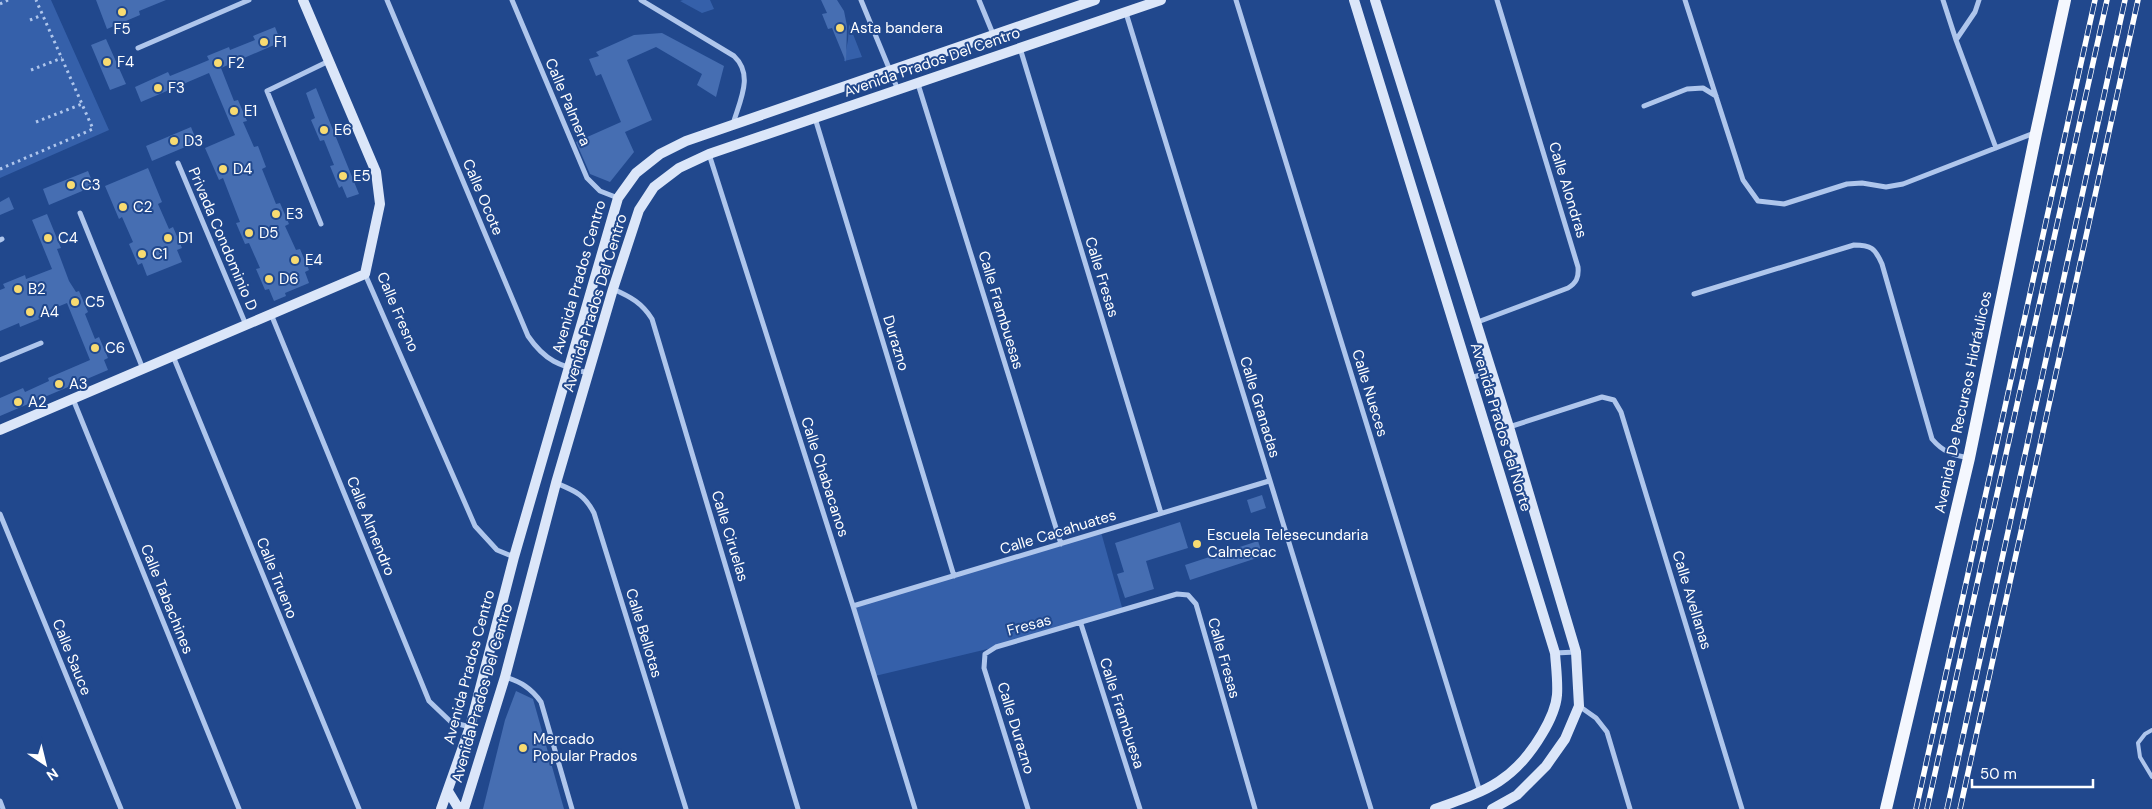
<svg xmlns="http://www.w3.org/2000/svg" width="2152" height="809" font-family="'DM Sans',sans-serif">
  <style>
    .green { fill: #3560aa }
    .building { fill: #466eb2 }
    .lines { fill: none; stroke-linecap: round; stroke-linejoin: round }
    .path { stroke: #afc6ec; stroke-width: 3; stroke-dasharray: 2.5 4; stroke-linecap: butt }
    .lane { stroke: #afc6ec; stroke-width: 4 }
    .street { stroke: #afc6ec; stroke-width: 5 }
    .secondary { stroke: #dbe6f9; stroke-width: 10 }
    .primary { stroke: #f4f7fe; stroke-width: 12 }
    .rail-casing { stroke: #fff; stroke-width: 5.5 }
    .rail { stroke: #21488d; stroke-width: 4; stroke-dasharray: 11; stroke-linecap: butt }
    .poi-dot { fill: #f8db71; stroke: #21488d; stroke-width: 2 }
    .labels { text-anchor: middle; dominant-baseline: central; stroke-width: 4; stroke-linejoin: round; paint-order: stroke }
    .poi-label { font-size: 15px; fill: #fff; stroke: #21488d; text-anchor: start }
    .street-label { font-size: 15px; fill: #fff; stroke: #21488d }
  </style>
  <rect width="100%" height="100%" fill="#21488d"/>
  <path class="green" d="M0 0H51L109 130 0 178Z
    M683 0H710L714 9 702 13 680 1Z
    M849 24 862 57 844 61 848 40Z
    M1101 532 1123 611 996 647 875 676 853 606Z"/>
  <path class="building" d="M96 0H166L139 11 140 15 107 29Z
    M821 0H837L844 11 847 26 846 62 832 28 828 29 822 14 827 13Z
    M275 27 281 42 221 68 234 101 238 100 247 121 243 122 254 147 258 146 266 167 262 169 276 204 280 203 289 224 285 226 296 250 300 249 309 270 305 272 309 283 285 293 286 296 274 301 269 289 265 290 256 269 260 268 249 243 245 244 236 223 240 222 223 178 219 180 205 148 235 135 209 73 141 102 135 87 168 72 170 76 197 65 209 60 207 56 229 47 230 50 255 40 253 36Z
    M662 33 724 66 716 97 697 85 702 74 656 47 627 60 652 120 625 132 634 152 610 182 590 174 576 142 621 122 601 74 596 76 589 59 599 56 596 52 634 35Z
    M106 39 126 84 110 90 91 45Z
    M316 88 359 194 347 198 342 186 339 188 330 166 334 165 324 140 320 141 311 120 315 118 306 93Z
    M191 127 197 142 152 161 146 146Z
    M148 168 162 202 158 204 169 229 173 227 182 248 177 250 182 262 147 276 142 263 138 265 129 244 133 242 122 217 119 219 105 186Z
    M88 171 94 186 49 205 43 189Z
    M9 197 14 209 0 215V202Z
    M47 214 61 248 57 249 69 281 76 292 79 291 88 312 85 314 95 339 99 337 108 358 104 360 108 370 0 416V398L23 388 25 392 49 381 48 378 90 360 67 303 40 314 42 318 20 327 19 323 0 331V290L5 288 3 284 25 275 26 279 52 269 32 220Z
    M1262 495 1266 508 1251 513 1247 500Z
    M1180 522 1188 548 1146 561 1154 589 1125 598 1117 574 1124 572 1115 543Z
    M1258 541 1263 556 1190 580 1185 565Z
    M516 691 533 699 564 809H483L505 720Z"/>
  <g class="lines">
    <path class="path" d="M0 4 8 0
      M30 20 42 15
      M31 70 62 58
      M36 122 82 104
      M0 169 93 129 36 0"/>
    <path class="lane" d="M2152 730 2145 734 2138 743 2140 757 2152 777"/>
    <path class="street" d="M387 0 528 336C545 361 560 366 588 373
      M512 0 587 178 600 191 618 198
      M641 0 734 56C754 75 740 100 733 124
      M861 0 898 90
      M979 0 993 34
      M1236 0 1480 792
      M1685 0 1743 180 1758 201 1784 204 1847 184 1862 183 1886 187 1903 184 2034 133
      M1943 0 1956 40
      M1979 0 1975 12 1956 40 1996 148
      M1126 13 1371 809
      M138 48 249 0
      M1020 48 1161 513
      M918 84 1061 544
      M1644 106 1687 89 1703 88 1716 96
      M815 118 954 576
      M709 154 853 606 915 809
      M178 163 246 325
      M80 213 143 369
      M321 224 267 91 329 61
      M0 240 2 239
      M365 274 475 526 497 550 514 557
      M613 289C631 297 642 303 652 319L798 809
      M1694 294 1854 245C1871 245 1875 248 1882 264L1932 439C1943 452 1953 455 1969 458
      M271 314 429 701 451 722 470 727
      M1475 323 1568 288C1576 283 1579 278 1578 267L1497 0
      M173 356 359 809
      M0 360 41 343
      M1470 378 1491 372
      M73 399 239 809
      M1509 427 1602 397 1614 400 1621 412 1742 809
      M556 483C575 491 584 494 594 513L686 809
      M0 514 121 809
      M853 606 1269 481
      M1081 624 1140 809
      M1555 653 1576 652
      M505 677C521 682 531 688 541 702L572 809
      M1579 706 1596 718 1607 732 1630 809
      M0 801 3 809
      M1028 809 984 668 985 654 996 647 1177 594 1188 595 1196 604 1255 809"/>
    <path class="secondary" d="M1354 0 1555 653C1556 667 1558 682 1557 695 1556 708 1548 724 1542 734 1513 783 1485 791 1435 809
      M1375 0 1509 427 1576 652 1579 706 1565 739 1546 766 1517 795 1492 809
      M0 430 365 274 380 204 376 172 303 0
      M448 791 459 809
      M441 809 470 727 514 557 618 198 636 173 660 154 686 141 1095 0
      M464 809 505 677 556 483 613 289 639 210 654 187 679 168 709 154 1161 0"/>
    <path class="primary" d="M1886 809 1969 458 2036 133 2065 0"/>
    <defs>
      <path id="rail" d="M1916 809 2095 0
        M1927 809 2107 0
        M1947 809 2125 0
        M1960 809 2138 0"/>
    </defs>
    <use href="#rail" class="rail-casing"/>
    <use href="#rail" class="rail"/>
  </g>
  <g class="poi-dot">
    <circle cx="122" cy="12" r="5"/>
    <circle cx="840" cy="28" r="5"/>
    <circle cx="264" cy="42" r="5"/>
    <circle cx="107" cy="62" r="5"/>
    <circle cx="218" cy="63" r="5"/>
    <circle cx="158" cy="88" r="5"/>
    <circle cx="234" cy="111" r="5"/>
    <circle cx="324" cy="130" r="5"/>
    <circle cx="174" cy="141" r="5"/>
    <circle cx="223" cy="169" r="5"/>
    <circle cx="343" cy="176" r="5"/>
    <circle cx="71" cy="185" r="5"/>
    <circle cx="123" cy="207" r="5"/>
    <circle cx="276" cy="214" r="5"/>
    <circle cx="249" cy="233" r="5"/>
    <circle cx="48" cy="238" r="5"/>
    <circle cx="168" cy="238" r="5"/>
    <circle cx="142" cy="254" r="5"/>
    <circle cx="295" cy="260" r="5"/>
    <circle cx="269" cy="279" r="5"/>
    <circle cx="18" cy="289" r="5"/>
    <circle cx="75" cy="302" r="5"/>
    <circle cx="30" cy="312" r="5"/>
    <circle cx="95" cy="348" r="5"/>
    <circle cx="59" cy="384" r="5"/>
    <circle cx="18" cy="402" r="5"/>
    <circle cx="1197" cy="544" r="5"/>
    <circle cx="523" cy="748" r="5"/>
  </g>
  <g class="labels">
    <g class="poi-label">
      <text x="850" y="28">Asta bandera</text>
      <text x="122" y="29" text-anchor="middle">F5</text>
      <text x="274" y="42">F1</text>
      <text x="117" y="62">F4</text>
      <text x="228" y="63">F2</text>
      <text x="168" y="88">F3</text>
      <text x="244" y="111">E1</text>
      <text x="334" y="130">E6</text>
      <text x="184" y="141">D3</text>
      <text x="233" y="169">D4</text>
      <text x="353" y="176">E5</text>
      <text x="81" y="185">C3</text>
      <text x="133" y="207">C2</text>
      <text x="286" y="214">E3</text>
      <text x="259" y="233">D5</text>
      <text x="58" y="238">C4</text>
      <text x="178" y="238">D1</text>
      <text x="152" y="254">C1</text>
      <text x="305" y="260">E4</text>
      <text x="279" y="279">D6</text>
      <text x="28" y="289">B2</text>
      <text x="85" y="302">C5</text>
      <text x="40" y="312">A4</text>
      <text x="105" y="348">C6</text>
      <text x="69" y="384">A3</text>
      <text x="28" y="402">A2</text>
      <text x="1207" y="535">Escuela Telesecundaria<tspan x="1207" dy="17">Calmecac</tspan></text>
      <text x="533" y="739">Mercado<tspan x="533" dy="17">Popular Prados</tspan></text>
    </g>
    <g class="street-label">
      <text transform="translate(932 62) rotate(-19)">Avenida Prados Del Centro</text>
      <text transform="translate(568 102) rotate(67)">Calle Palmera</text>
      <text transform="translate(1568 190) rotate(73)">Calle Alondras</text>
      <text transform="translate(483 197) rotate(67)">Calle Ocote</text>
      <text transform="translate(223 239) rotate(67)">Privada Condominio D</text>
      <text transform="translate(579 277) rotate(-74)">Avenida Prados Centro</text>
      <text transform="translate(1102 277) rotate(73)">Calle Fresas</text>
      <text transform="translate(595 303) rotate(-73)">Avenida Prados Del Centro</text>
      <text transform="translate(1001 310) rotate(73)">Calle Frambuesas</text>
      <text transform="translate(398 312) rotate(67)">Calle Fresno</text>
      <text transform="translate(896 343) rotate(73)">Durazno</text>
      <text transform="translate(1370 393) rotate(73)">Calle Nueces</text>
      <text transform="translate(1963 402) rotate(-78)">Avenida De Recursos Hidráulicos</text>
      <text transform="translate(1260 407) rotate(73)">Calle Granadas</text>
      <text transform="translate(1501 427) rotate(73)">Avenida Prados del Norte</text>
      <text transform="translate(825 477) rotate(72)">Calle Chabacanos</text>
      <text transform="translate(371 526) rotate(68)">Calle Almendro</text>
      <text transform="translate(1058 532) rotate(-17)">Calle Cacahuates</text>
      <text transform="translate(730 536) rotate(73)">Calle Ciruelas</text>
      <text transform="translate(277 578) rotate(68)">Calle Trueno</text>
      <text transform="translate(167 599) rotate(68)">Calle Tabachines</text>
      <text transform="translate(1692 600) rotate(73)">Calle Avellanas</text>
      <text transform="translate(1029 625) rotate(-15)">Fresas</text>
      <text transform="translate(644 633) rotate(73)">Calle Bellotas</text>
      <text transform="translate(72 657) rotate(68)">Calle Sauce</text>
      <text transform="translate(1224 658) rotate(74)">Calle Fresas</text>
      <text transform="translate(469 667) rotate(-75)">Avenida Prados Centro</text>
      <text transform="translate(482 693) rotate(-74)">Avenida Prados Del Centro</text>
      <text transform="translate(1122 713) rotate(72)">Calle Frambuesa</text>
      <text transform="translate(1016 728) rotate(73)">Calle Durazno</text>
    </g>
  </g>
  <g transform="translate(45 764) rotate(145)" stroke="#21488d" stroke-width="4" paint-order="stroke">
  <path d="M0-4L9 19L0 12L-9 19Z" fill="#ffffff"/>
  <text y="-8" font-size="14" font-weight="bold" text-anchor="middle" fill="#ffffff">N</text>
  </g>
  <path d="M1972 779v8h121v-8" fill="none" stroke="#ffffff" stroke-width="2.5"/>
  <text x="1980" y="779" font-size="15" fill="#ffffff" stroke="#21488d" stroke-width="4" paint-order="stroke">50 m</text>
</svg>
